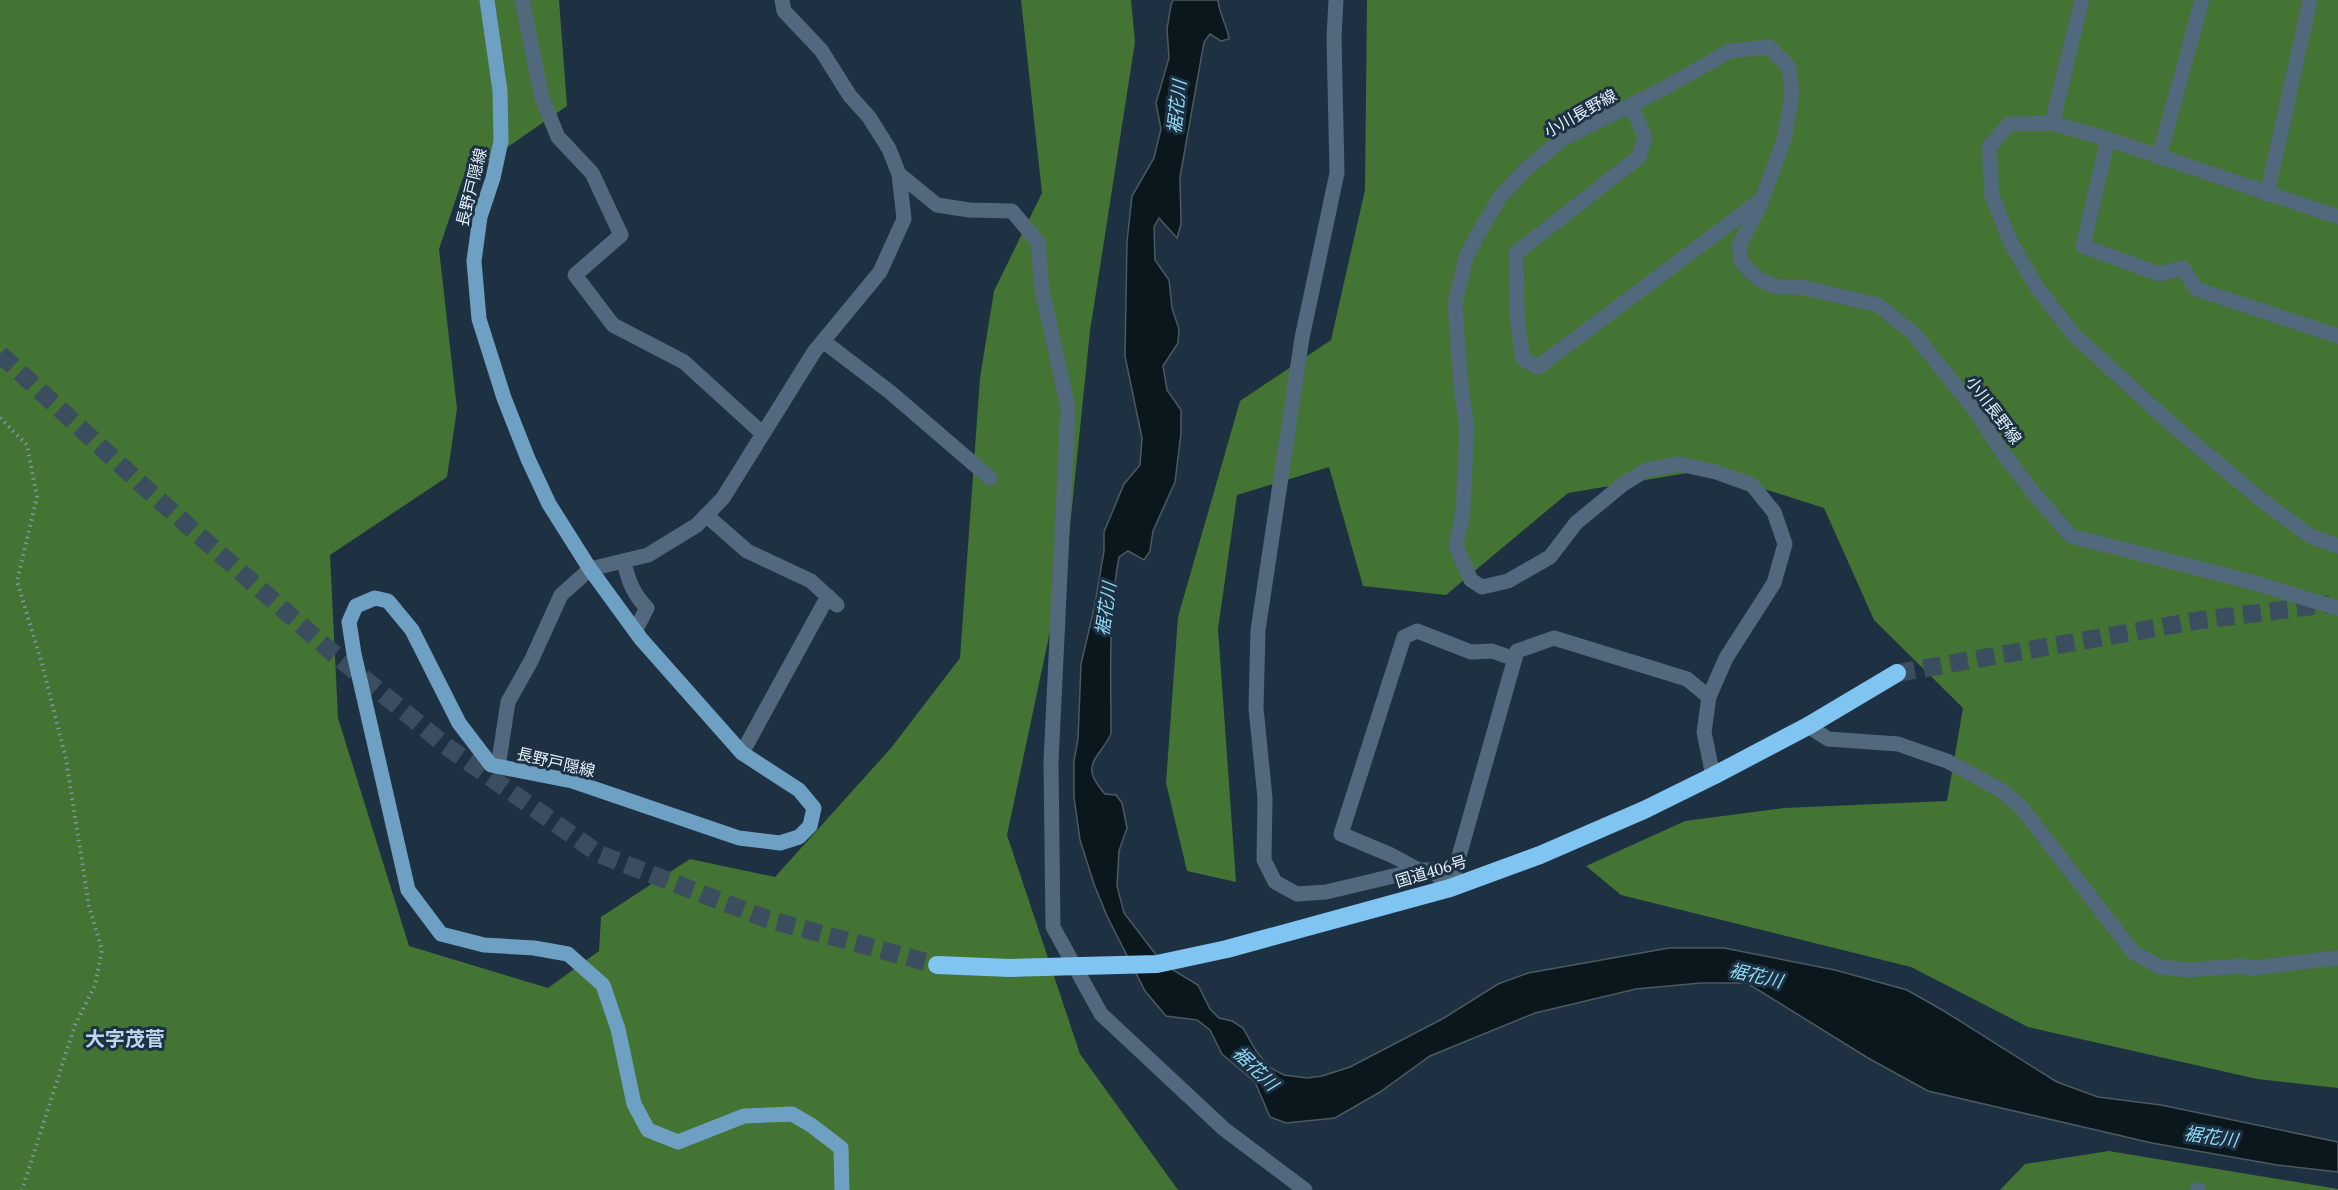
<svg xmlns="http://www.w3.org/2000/svg" width="2338" height="1190" font-family="'PT Serif','Noto Sans JP',serif">
  <style>
    .forest { fill: #437433 }
    .water { fill: #0a181d; stroke: #4c5a60; stroke-width: 1.5 }
    .lines { fill: none; stroke-linecap: round; stroke-linejoin: round }
    .highway-tunnel { stroke: #3b4e5f; stroke-width: 18; stroke-dasharray: 18 9; stroke-linecap: butt }
    .path { stroke: #8595a3; stroke-width: 4; stroke-dasharray: 1.5 4.5; stroke-linecap: butt }
    .street { stroke: #52697d; stroke-width: 15 }
    .secondary { stroke: #52697d; stroke-width: 15 }
    .primary { stroke: #6ea0c3; stroke-width: 15 }
    .highway { stroke: #80c4f2; stroke-width: 18 }
    .labels { text-anchor: middle; dominant-baseline: central; stroke-width: 6; stroke-linejoin: round; paint-order: stroke }
    .street-label { font-size: 16px; fill: #e6f3fe; stroke: #1d3143 }
    .water-label { font-size: 18px; font-style: italic; fill: #91dcf9; stroke: #1d3143 }
    .quarter-label { font-size: 20px; font-weight: bold; fill: #bcd5eb; stroke: #1d3143 }
  </style>
  <rect width="100%" height="100%" fill="#1d3143"/>
  <path class="forest" d="M0 0H559L567 106 463 178 439 249 457 409 447 477 330 555 338 718 409 946 548 988 599 951 601 917 690 859 775 877 891 748 960 658 980 378 994 291 1042 193 1021 0H1131L1135 42 1090 331 1068 546 1007 835 1080 1054 1178 1190H0Z
    M1367 0H2338V1088L2257 1079 2028 1027 1911 967 1621 895 1586 866 1685 821 1784 808 1947 801 1963 708 1874 620 1824 508 1705 470 1568 493 1446 595 1363 586 1329 467 1237 495 1218 629 1236 882 1187 871 1166 783 1178 617 1240 401 1331 340 1365 190Z
    M2109 1151 2338 1189V1190H2000L2025 1164Z"/>
  <path class="water" d="M1173 0H1218C1219 14 1227 25 1229 39L1221 41 1210 34 1204 42 1180 177 1181 224 1177 238 1159 218 1154 227 1155 260 1169 280 1172 308 1179 329 1178 343 1163 366 1167 390 1181 410V433L1175 482 1153 531 1150 551 1144 560 1128 551 1119 557C1108 615 1111 674 1111 734 1097 761 1079 765 1105 794L1116 795 1122 803 1127 828 1119 851 1117 886 1124 913 1163 964 1198 985 1210 1009 1219 1018 1232 1021 1243 1028 1256 1051 1269 1067 1284 1075 1307 1078 1322 1076 1350 1067 1444 1018 1498 984 1528 973 1669 948H1724L1835 970 1907 990 1944 1011 2057 1082 2098 1097 2161 1105 2338 1142V1172L2277 1165 2152 1143 1928 1091 1868 1058 1747 983H1701L1636 989 1535 1013 1430 1056 1380 1092 1335 1118 1286 1123 1270 1117 1255 1082 1222 1054 1210 1030 1197 1020 1166 1016 1145 991 1107 916 1094 884 1080 840 1074 797V761L1078 739 1081 664 1094 609 1104 551V532L1124 484 1140 465 1142 438 1125 356 1127 242 1132 196 1154 158 1161 129 1156 103 1169 58 1167 29 1171 5Z"/>
  <g class="lines">
    <path class="highway-tunnel" d="M0 354 152 494 327 648 446 746 599 854 767 919 937 965
      M1897 673 2201 620 2330 604"/>
    <path class="path" d="M0 418 27 445 37 497 17 581 42 664 66 759 89 906 102 950 95 985 75 1025 22 1190"/>
    <path class="street" d="M522 0 542 98 558 137 592 173 621 235 575 275 613 325 684 362 763 434
      M1336 0 1334 38 1337 173 1302 338 1258 630 1256 708 1265 798 1264 860 1275 882 1297 894 1326 892 1419 870H1432L1450 888 1517 651 1554 638 1687 679 1709 697
      M1631 105 1645 137 1639 157 1516 253 1517 319 1523 359 1538 367 1762 199
      M2052 123 2082 0
      M2108 139 2083 246 2159 274 2183 268 2196 289 2338 336
      M2159 157 2202 0
      M899 174 937 205 969 210 1012 211 1038 242 1042 290 1068 408 1051 762 1053 927 1101 1014 1224 1129 1305 1190
      M2267 195 2310 0
      M823 341 890 392 990 478
      M706 515 747 551 811 581 837 605
      M624 561C628 580 633 594 647 608L635 631
      M1808 726 1828 739 1898 744 1947 761 2001 790 2021 807 2133 952 2160 967 2188 970 2240 966 2252 968 2338 958
      M742 753 828 596
      M498 767 508 702 531 661 561 595 590 569 648 555 697 525 723 498 814 352 880 272 904 219 899 174 889 149 869 117 850 96 821 50 784 11 782 0
      M1419 870 1391 855 1341 834 1404 637 1417 631 1471 652 1492 651 1515 659
      M2197 1190H2199"/>
    <path class="secondary" d="M2338 217 2108 139 2052 123 2009 124 1989 147 1992 196 2012 245 2038 289 2074 335 2169 422 2260 499 2310 536 2338 546
      M1713 776 1704 732 1709 697 1726 658 1774 583 1785 544 1774 512 1752 485 1716 472 1679 464 1646 470 1622 485 1576 523 1550 557 1508 581 1482 587 1471 580 1456 546 1463 511 1467 428 1461 387 1455 303 1466 257 1477 236 1500 197 1524 171 1561 140 1661 90 1730 51 1769 47 1789 67 1792 94 1784 140 1758 210 1739 246 1741 262 1758 279 1777 287H1801L1878 305 1914 334 1978 414 2000 449 2035 495 2071 536 2248 581 2338 608"/>
    <path class="primary" d="M487 0 500 91 501 141 493 178 480 217 474 261 479 319 504 398 528 459 549 504 590 569 641 639 742 753 799 790 814 808 810 826 799 837 780 843 739 838 572 781 491 765 459 723 412 630 388 601 375 598 356 606 349 622 354 654 408 890 441 934 484 945 534 948 568 954 603 985 618 1029 634 1104 648 1130 678 1142 744 1116 792 1114 811 1125 841 1148 842 1190"/>
    <path class="highway" d="M937 965 1011 968 1157 964 1227 949 1450 888 1540 855 1644 810 1713 776 1808 726 1897 673"/>
  </g>
  <g class="labels">
    <g class="street-label">
      <text transform="translate(1580 113) rotate(-29)">小川長野線</text>
      <text transform="translate(471 187) rotate(-76)">長野戸隠線</text>
      <text transform="translate(1994 410) rotate(53)">小川長野線</text>
      <text transform="translate(556 762) rotate(13)">長野戸隠線</text>
      <text transform="translate(1431 871) rotate(-17)">国道406号</text>
    </g>
    <g class="water-label">
      <text transform="translate(1176 107) rotate(-84)">裾花川</text>
      <text transform="translate(1105 609) rotate(-82)">裾花川</text>
      <text transform="translate(1756 975) rotate(13)">裾花川</text>
      <text transform="translate(1256 1068) rotate(44)">裾花川</text>
      <text transform="translate(2211 1136) rotate(8)">裾花川</text>
    </g>
    <g class="quarter-label">
      <text x="125" y="1038">大字茂菅</text>
    </g>
  </g>
</svg>
